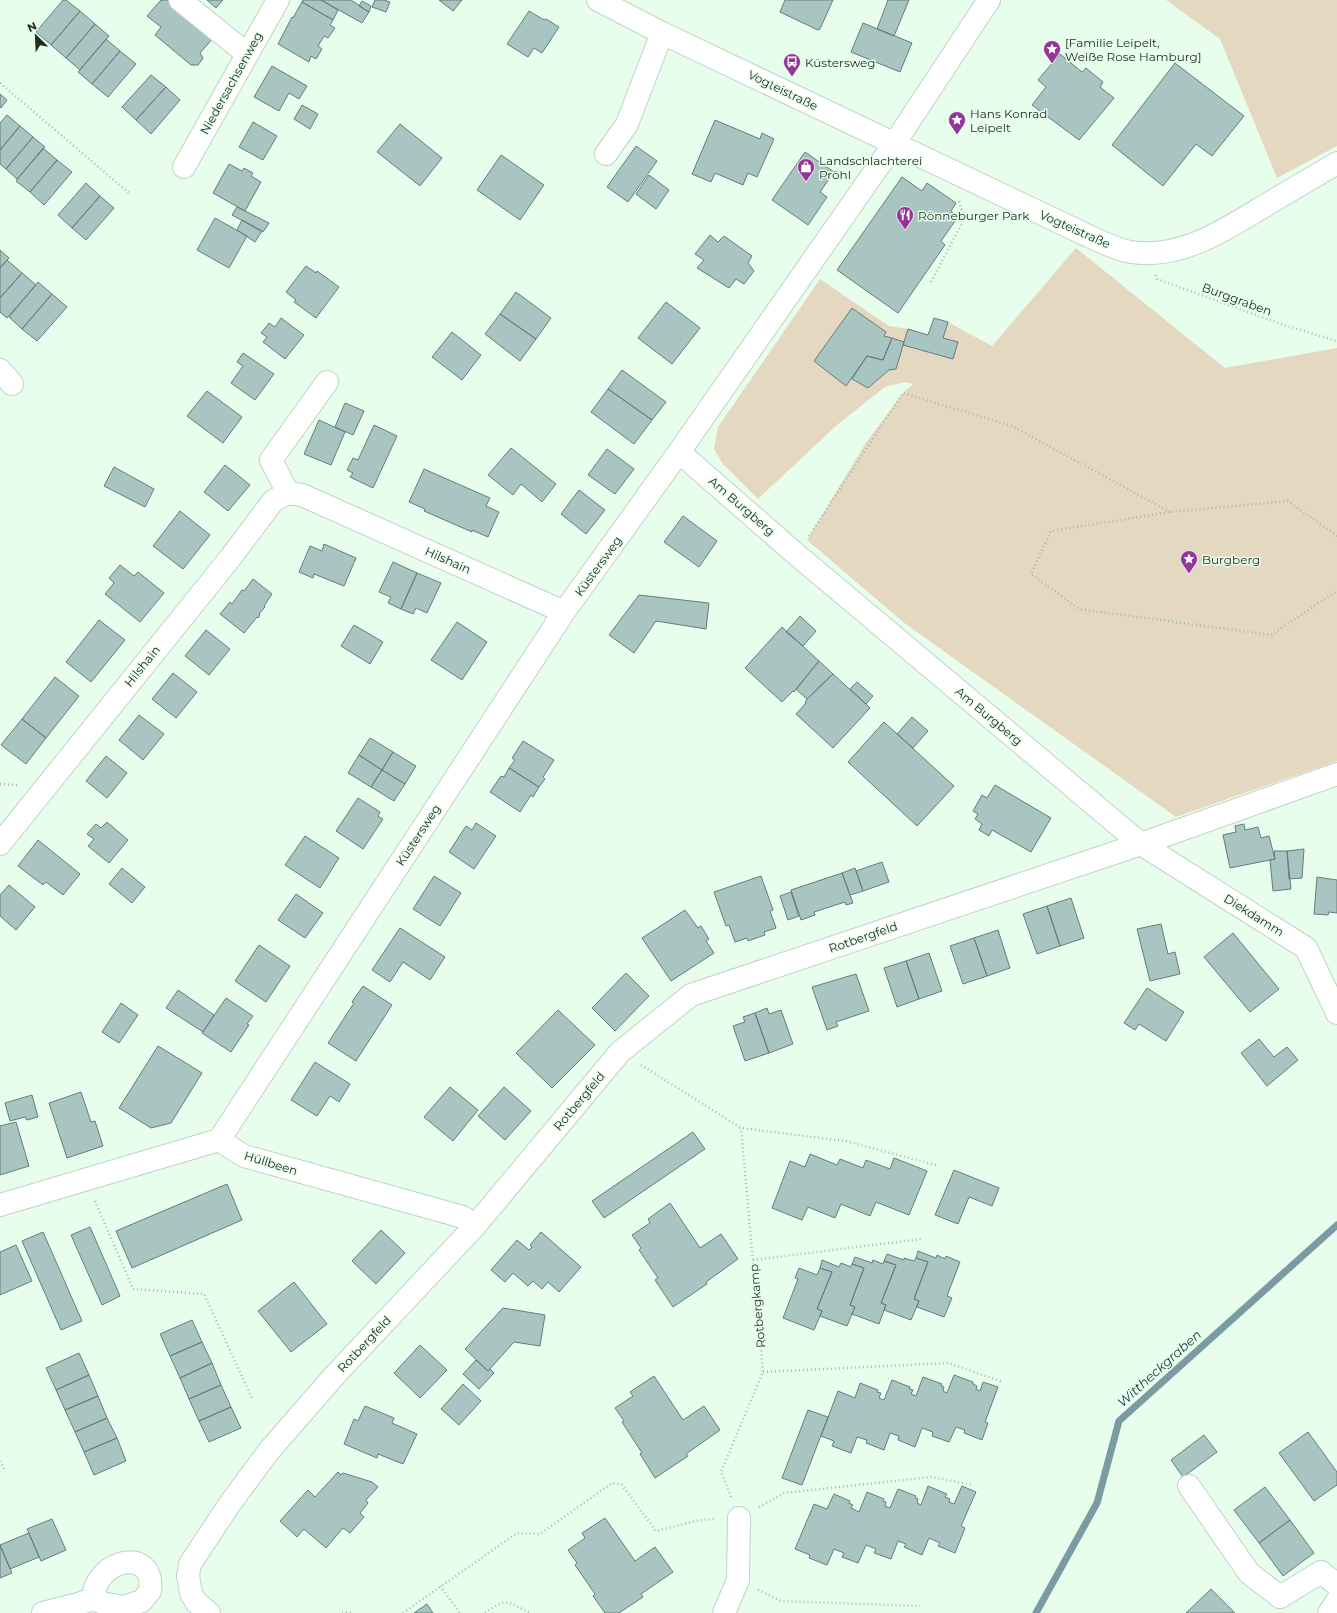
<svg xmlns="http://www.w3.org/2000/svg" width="1337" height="1613" font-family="Montserrat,sans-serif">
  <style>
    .green { fill: #e5d8c0 }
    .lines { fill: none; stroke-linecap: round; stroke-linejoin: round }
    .stream { stroke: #7b9ba3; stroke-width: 7 }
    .building { fill: #a8c5c1; stroke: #637e7b }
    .minor-casing { stroke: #bed3c3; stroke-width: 24 }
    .path { stroke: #a9baad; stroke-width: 2.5; stroke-dasharray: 1 3; stroke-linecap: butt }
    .minor { stroke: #fff; stroke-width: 22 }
    .labels { text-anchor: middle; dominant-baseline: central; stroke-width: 3; stroke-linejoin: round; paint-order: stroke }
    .poi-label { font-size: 12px; fill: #232c25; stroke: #e8feed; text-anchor: start }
    .street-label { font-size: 12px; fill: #232c25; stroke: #e8feed }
    .water-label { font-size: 13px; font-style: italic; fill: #123844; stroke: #e8feed }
  </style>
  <rect width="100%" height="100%" fill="#e8feed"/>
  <path class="green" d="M1166 0H1337V146L1277 178 1220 39Z
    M1076 248 1225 368 1337 348V761L1176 817 903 622 807 540 865 444 903 393 913 384 905 382 885 387 837 425 758 499 722 463 714 449 718 427 820 279 889 326 908 329 928 335 934 318 948 322 992 346Z"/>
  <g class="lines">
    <path class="stream" d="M1036 1613 1097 1503 1119 1421 1337 1225"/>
  </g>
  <path class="building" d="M63 0H66L80 11 51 45 36 32Z
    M161 0H169L214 37 200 53 203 58 198 65H191L155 35 161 27 147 16Z
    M207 0H223L216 8Z
    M303 0H321L338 10 333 20 302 2Z
    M321 0H351L369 12 362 23Z
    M375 0H384L390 2 386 12 372 7Z
    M439 0H462L453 11Z
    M785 0H833L820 29 818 30 780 12Z
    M888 0H909L894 36 877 29Z
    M362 1 371 6 369 12 359 6Z
    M302 2 333 20 330 25 335 28 328 38 324 36 318 46 322 49 316 59 311 56 309 62 278 44 292 17 293 18Z
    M80 11 95 24 66 58 51 45Z
    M529 11 544 20 546 19 559 27 542 53 534 48 528 57 507 44Z
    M863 23 912 43 900 72 851 52Z
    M95 24 109 36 80 70 66 58Z
    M106 39 120 51 92 84 78 72Z
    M120 51 136 64 108 97 92 84Z
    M1060 54 1082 72 1086 68 1103 82 1100 87 1114 98 1079 140 1032 105 1046 87 1038 80Z
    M1175 63 1244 116 1212 156 1196 144 1163 186 1112 145Z
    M272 66 307 86 299 99 289 93 279 111 254 97Z
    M151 75 166 87 136 120 122 107Z
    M166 87 180 100 151 134 136 120Z
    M0 94 7 100 1 108 0 107Z
    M302 105 318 114 310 129 294 119Z
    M7 115 20 126 0 150V123Z
    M715 120 760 139 762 133 774 139 757 177 748 173 743 185 715 173 711 182 692 174Z
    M253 122 277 136 263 160 239 147Z
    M400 124 442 158 420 186 377 152Z
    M20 126 33 137 6 169 0 164V150Z
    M33 137 45 147 17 179 6 169Z
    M636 146 657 161 628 202 607 187Z
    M43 148 57 160 30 192 16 181Z
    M805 152 834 172 820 192 827 197 808 225 772 200Z
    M501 155 544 185 520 220 477 190Z
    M57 160 72 172 44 205 30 192Z
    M229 164 242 171 244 168 253 173 251 176 261 182 245 211 213 193Z
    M649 175 669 190 656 209 636 194Z
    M902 177 922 191 927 183 956 203 951 211 958 217 941 241 945 245 898 313 837 270Z
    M86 183 100 196 72 228 58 215Z
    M100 196 114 208 86 240 72 228Z
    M237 207 269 223 263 232 232 215Z
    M215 218 247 236 229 268 197 250Z
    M242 220 262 231 255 242 237 230Z
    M710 235 718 242 724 236 752 256 748 263 754 271 744 284 736 279 729 288 697 268 704 260 695 254Z
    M0 250 9 258 0 268Z
    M7 260 22 273 0 298V268Z
    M306 266 316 273 317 271 339 287 316 318 294 302 296 300 286 292Z
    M22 273 36 285 7 318 0 312V298Z
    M38 282 52 294 22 329 9 317Z
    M516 292 551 318 536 339 500 314Z
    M52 294 67 307 37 341 22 329Z
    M666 302 700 328 672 364 638 338Z
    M852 308 886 332 884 336 892 338 883 360 867 356 846 386 814 361Z
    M500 314 536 339 520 361 485 334Z
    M281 318 304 335 285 359 263 342 267 337 261 333 269 323 275 327Z
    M934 318 948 322 943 338 958 342 953 359 903 345 908 329 928 335Z
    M452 332 481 355 462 380 432 357Z
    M892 338 904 342 896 369 889 370 868 388 852 379 867 356 883 360Z
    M243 353 274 374 255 400 231 383 243 366 237 362Z
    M622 370 666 402 652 420 608 389Z
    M608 389 652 420 634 444 591 412Z
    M207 391 242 417 223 443 187 416Z
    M345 403 364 411 353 435 335 427Z
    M319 420 345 432 331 465 304 454Z
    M374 425 397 436 373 488 350 477 353 473 347 470 353 458 358 460Z
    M511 448 556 484 542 502 521 484 513 495 488 475Z
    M607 449 634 469 615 494 588 475Z
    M225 465 250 485 228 511 204 492Z
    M114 467 154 489 145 507 104 486Z
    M424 469 490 498 486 506 499 512 488 537 472 530V532L424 511 425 509 409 502Z
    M579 490 605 510 586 534 561 514Z
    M180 511 210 535 183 569 153 546Z
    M683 516 717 541 699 567 664 542Z
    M324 544 356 558 344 586 314 574 313 578 299 572 310 546 322 551Z
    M393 562 417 573 401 609 388 603 391 597 379 592Z
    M120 565 134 576 138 572 164 593 140 622 105 594 114 583 109 578Z
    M417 573 441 583 427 613 416 608 413 614 401 609Z
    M253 579 272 594 264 606 265 607 259 614 260 615 258 618 257 617 244 633 220 614 230 602 232 604 242 590 244 591Z
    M639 595 709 603 706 629 656 621 634 653 609 635Z
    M800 616 816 631 803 646 786 632Z
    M99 620 125 640 91 682 66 662Z
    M457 622 487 642 462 680 431 660Z
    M354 625 383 642 370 664 341 646Z
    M782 627 819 661 794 692 793 691 782 702 745 668Z
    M206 630 230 649 209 675 185 656Z
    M819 661 833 674 807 699 796 689Z
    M173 673 197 692 176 718 152 699Z
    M833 674 870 708 833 748 796 714 806 703 805 702 807 699Z
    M55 677 79 696 46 738 22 719Z
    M857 682 873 696 866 704 850 689Z
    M139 715 164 734 143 760 119 740Z
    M912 717 928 731 913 748 897 734Z
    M22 719 46 738 26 764 1 745Z
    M884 722 954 786 917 826 848 762Z
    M370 738 393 752 382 770 359 755Z
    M523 741 554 760 543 777 545 779 539 787 509 768 515 760 512 758Z
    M393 752 416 766 405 784 382 770Z
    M359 755 382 770 371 787 348 773Z
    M106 756 127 773 107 798 86 781Z
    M509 768 539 787 533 797 531 795 520 812 490 792 501 776 504 777Z
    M382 770 405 784 394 801 371 787Z
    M995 785 1051 818 1031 852 992 830 989 836 979 830 982 824 975 819 978 814 973 811 982 795 987 798Z
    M358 798 380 812 378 816 383 819 363 849 336 831Z
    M107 822 128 840 109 863 88 846 94 839 87 834 96 824 101 828Z
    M476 823 496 836 474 869 449 852 466 826 472 830Z
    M1244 824 1245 830 1258 827 1261 838 1269 836 1275 859 1230 868 1223 835 1236 832 1235 826Z
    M305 836 339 858 320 888 285 865Z
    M38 840 80 874 63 895 46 882 43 885 18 866Z
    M1304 849 1302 878 1289 879 1287 851Z
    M1274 851H1287L1291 889 1273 891 1270 860 1275 859Z
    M882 862 889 882 863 891 856 871Z
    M122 868 145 887 132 903 109 884Z
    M855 868 863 891 850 895 842 873Z
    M842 873 853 903 846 905 845 902 814 912 815 915 801 920 791 890Z
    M434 876 461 893 440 926 413 909Z
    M761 876 773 910 770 911 776 928 764 932 765 935 748 941 747 938 735 942 729 925 726 926 714 892Z
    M1317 877 1337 880V913L1329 912 1328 915 1314 914Z
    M9 885 35 907 16 930 0 916V895Z
    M791 892 799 916 788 920 780 896Z
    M296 894 323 913 305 938 278 920Z
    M1071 898 1084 938 1060 946 1047 906Z
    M1047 906 1060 946 1037 954 1023 914Z
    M685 910 698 928 701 926 709 939 706 941 714 953 671 981 642 938Z
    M1161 924 1168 954 1175 952 1180 974 1150 981 1137 929Z
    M400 928 445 957 430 980 403 962 390 982 372 970Z
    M998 930 1010 968 987 976 974 938Z
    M1233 933 1279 989 1250 1012 1204 957Z
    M974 938 987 976 963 984 950 946Z
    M259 945 290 966 266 1002 235 981Z
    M929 953 942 991 919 999 906 961Z
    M906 961 919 999 897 1007 884 968Z
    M626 973 649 996 615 1031 592 1008Z
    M856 974 869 1011 836 1022 838 1026 827 1030 812 987Z
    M363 986 392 1005 356 1061 328 1043 354 1003 352 1002Z
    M1147 988 1184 1012 1166 1041 1139 1024 1135 1030 1124 1023Z
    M178 990 214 1015 203 1032 166 1008Z
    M226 998 253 1016 247 1024 249 1025 231 1052 202 1033Z
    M121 1003 138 1015 119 1043 102 1032Z
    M767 1008 769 1014 781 1010 793 1044 769 1053 755 1013Z
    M558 1010 595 1045 552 1088 516 1053Z
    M755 1013 769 1053 745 1061 733 1026 745 1022 743 1017Z
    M1259 1039 1274 1057 1287 1047 1298 1060 1267 1086 1241 1053Z
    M158 1046 202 1073 171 1123 151 1128 119 1108Z
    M315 1062 350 1084 339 1102 330 1096 317 1116 291 1100Z
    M450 1087 478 1110 453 1141 424 1117Z
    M504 1087 531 1111 505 1140 478 1116Z
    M81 1092 91 1122 95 1121 103 1146 67 1158 49 1103Z
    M32 1095 38 1117 27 1120 25 1117 10 1121 5 1103Z
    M16 1122 29 1166 0 1175V1126Z
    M693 1132 705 1149 604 1218 592 1201Z
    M810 1154 837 1165 840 1159 863 1168 866 1160 890 1169 894 1158 927 1171 909 1215 876 1202 870 1216 841 1204 835 1218 808 1207 802 1220 772 1208 790 1161 805 1167Z
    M954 1170 999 1188 992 1206 969 1197 958 1224 935 1215Z
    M227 1184 242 1220 132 1268 116 1231Z
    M670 1203 700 1248 721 1234 738 1259 706 1282 707 1284 673 1307 655 1280 658 1278 639 1250 641 1248 632 1235 650 1223 648 1219Z
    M90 1227 120 1296 102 1305 71 1235Z
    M381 1230 405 1253 376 1284 352 1261Z
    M43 1232 82 1321 61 1330 22 1241Z
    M541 1232 581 1267 559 1292 548 1282 542 1289 533 1281 528 1286 513 1273 505 1282 491 1270 517 1240 529 1250 532 1247 530 1245Z
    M16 1245 32 1281 0 1295V1252Z
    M918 1251 936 1258 937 1255 945 1259 946 1256 960 1262 947 1296 952 1298 944 1317 917 1307 919 1301 914 1299 928 1262 916 1258Z
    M887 1254 904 1260V1258L914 1261 916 1258 928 1262 914 1299 919 1301 911 1320 884 1310 886 1305 881 1303 896 1265 884 1261Z
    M855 1257 872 1263 873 1260 883 1264 884 1261 896 1265 881 1303 886 1305 879 1324 852 1314 855 1307 850 1305 864 1268 852 1264Z
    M822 1260 839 1267 841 1263 851 1267 852 1264 864 1268 850 1305 855 1307 847 1326 820 1316 822 1311 817 1309 832 1272 820 1268Z
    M799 1268 817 1275 820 1268 832 1272 817 1309 822 1311 814 1330 783 1318 798 1279 795 1278Z
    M294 1282 327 1324 291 1352 258 1311Z
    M503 1308 545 1315 540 1346 514 1342 488 1371 465 1349Z
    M192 1320 202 1342 170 1356 160 1334Z
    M202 1342 212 1363 180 1378 170 1356Z
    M420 1345 447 1370 420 1398 394 1373Z
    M79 1353 89 1375 56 1390 46 1368Z
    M476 1360 488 1371 490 1369 494 1373 479 1389 463 1374Z
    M212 1363 221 1385 189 1399 180 1378Z
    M89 1375 98 1396 65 1410 56 1390Z
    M954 1375 973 1382V1384L977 1386 976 1389 980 1391 983 1382 998 1387 985 1422 988 1423 982 1440 964 1433 965 1430 956 1427 949 1442 932 1436 933 1432 922 1428 915 1447 898 1440 899 1436 890 1433 884 1450 866 1443 867 1440 857 1437 851 1453 832 1446 834 1441 821 1436 838 1391 855 1398 860 1383 878 1390 877 1392 881 1393 879 1398 884 1400 892 1380 910 1387 909 1389 913 1390 911 1394 916 1396 923 1377 942 1384 941 1386 944 1387 943 1391 947 1393Z
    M654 1376 683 1420 704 1406 720 1430 686 1454 688 1456 655 1478 640 1454 642 1453 622 1422 624 1421 615 1408 633 1396 630 1392Z
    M463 1384 481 1401 459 1425 441 1409Z
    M221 1385 231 1407 199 1421 189 1399Z
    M98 1396 107 1418 75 1432 65 1410Z
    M365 1406 394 1418 392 1423 417 1434 403 1464 378 1454 377 1458 344 1444 354 1419 358 1421Z
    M231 1407 241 1428 209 1442 199 1421Z
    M808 1410 828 1417 802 1485 782 1478Z
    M107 1418 117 1438 84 1452 75 1432Z
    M1308 1432 1337 1472V1485L1314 1501 1279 1453Z
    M1204 1435 1217 1452 1183 1477 1171 1460Z
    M117 1438 126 1461 94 1475 84 1452Z
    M338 1472 341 1475 343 1473 372 1482 378 1487 366 1500 368 1503 360 1513 364 1517 350 1533 343 1528 326 1548 304 1529 297 1537 280 1521 308 1490 315 1497Z
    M928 1486 947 1494 945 1497 950 1499 949 1502 954 1504 962 1486 976 1492 961 1526 965 1528 955 1553 938 1546 940 1543 929 1538 922 1555 904 1547 906 1544 898 1541 891 1559 874 1553 876 1549 866 1545 858 1563 842 1557 844 1553 834 1549 827 1565 809 1558 810 1555 795 1549 814 1504 827 1509 834 1494 850 1501 849 1503 853 1505 851 1508 859 1512 867 1492 884 1499 883 1501 886 1502 885 1506 890 1508 898 1489 916 1496 915 1498 918 1499 917 1503 921 1505Z
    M1265 1487 1290 1520 1259 1543 1234 1510Z
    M605 1518 635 1561 655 1547 673 1572 641 1594 643 1597 619 1613H605L593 1596 595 1594 575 1565 577 1563 568 1550 585 1538 582 1533Z
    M52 1519 66 1550 41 1561 27 1529Z
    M1290 1520 1314 1553 1283 1576 1259 1543Z
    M29 1533 39 1557 10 1569 0 1545Z
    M0 1545 12 1573 0 1578Z
    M1211 1589 1235 1613H1186Z
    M427 1604 433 1613H414Z"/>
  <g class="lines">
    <defs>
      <path id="minor" d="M180 0 247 54
        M598 0 662 33 1080 232C1096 239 1113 249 1131 252 1181 260 1226 229 1266 205 1290 191 1313 177 1337 163
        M606 154 627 124 662 33
        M184 167 278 0
        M0 370 12 384
        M679 452 797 555 1141 844 1306 948 1337 1013
        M288 493 271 460 327 382
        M0 844 231 557 273 501 288 493 302 495 564 612
        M219 1140 564 612 679 452 894 144 989 0
        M0 1205 219 1140 244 1156 463 1217 475 1226
        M1189 1486 1249 1573 1280 1597 1321 1572 1337 1585
        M43 1613 75 1605 93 1599 106 1604 124 1607 142 1601 150 1591C156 1546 95 1558 93 1599
        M209 1613 196 1602 191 1593 188 1576 190 1564 229 1505 268 1452 335 1375 475 1226 620 1052 691 995 1141 844 1337 774
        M724 1613 738 1580 739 1518
        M1329 1613 1337 1601"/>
    </defs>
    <use href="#minor" class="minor-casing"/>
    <path class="path" d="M0 83 129 193
      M1156 275 1157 279 1281 324 1337 341
      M931 282 961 225 963 215 959 201
      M809 536 903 393 1012 426 1170 512
      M1337 536 1288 501 1170 512 1051 531 1031 574 1079 609 1271 635 1337 591
      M0 784 18 785
      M641 1065 741 1128 845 1141 936 1165
      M95 1201 133 1289 204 1294 253 1400
      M753 1260 921 1239
      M763 1372 948 1363 1003 1382
      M0 1461 4 1469
      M731 1497 721 1472 763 1372 741 1128
      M759 1507 784 1493 931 1477 973 1485
      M440 1586 460 1613
      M758 1590 781 1601 920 1606
      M342 1613 345 1612 352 1613
      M403 1613 517 1533 540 1534 612 1483 622 1485 656 1531 700 1520 715 1519
      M485 1613C508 1597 506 1601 530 1613"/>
    <use href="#minor" class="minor"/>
  </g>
  <defs>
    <symbol id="sight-pin" viewBox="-11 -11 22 30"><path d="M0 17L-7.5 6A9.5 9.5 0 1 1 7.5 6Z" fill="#97349a" stroke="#e8feed"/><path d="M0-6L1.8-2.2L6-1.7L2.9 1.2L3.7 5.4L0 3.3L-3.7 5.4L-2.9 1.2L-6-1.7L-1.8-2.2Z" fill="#fff"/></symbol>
    <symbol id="bus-pin" viewBox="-11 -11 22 30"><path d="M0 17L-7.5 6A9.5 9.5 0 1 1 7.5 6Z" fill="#97349a" stroke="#e8feed"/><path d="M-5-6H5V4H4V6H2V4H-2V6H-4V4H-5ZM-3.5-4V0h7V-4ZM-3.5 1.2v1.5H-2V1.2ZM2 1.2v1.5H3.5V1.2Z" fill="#fff"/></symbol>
    <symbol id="shop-pin" viewBox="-11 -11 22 30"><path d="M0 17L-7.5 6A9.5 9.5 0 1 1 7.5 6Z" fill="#97349a" stroke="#e8feed"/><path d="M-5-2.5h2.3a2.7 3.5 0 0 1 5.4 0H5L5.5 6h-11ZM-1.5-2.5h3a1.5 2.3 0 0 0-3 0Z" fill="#fff"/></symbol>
    <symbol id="restaurant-pin" viewBox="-11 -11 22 30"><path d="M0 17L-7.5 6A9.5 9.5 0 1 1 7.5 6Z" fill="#97349a" stroke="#e8feed"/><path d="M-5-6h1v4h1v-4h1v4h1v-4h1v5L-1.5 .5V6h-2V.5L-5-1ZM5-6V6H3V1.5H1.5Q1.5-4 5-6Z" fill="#fff"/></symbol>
  </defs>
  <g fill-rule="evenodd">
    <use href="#sight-pin" x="1042" y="39" width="20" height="27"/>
    <use href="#bus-pin" x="782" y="52" width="20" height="27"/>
    <use href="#sight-pin" x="947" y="110" width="20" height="27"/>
    <use href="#shop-pin" x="796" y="157" width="20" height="27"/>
    <use href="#restaurant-pin" x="895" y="205" width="20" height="27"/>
    <use href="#sight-pin" x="1179" y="549" width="20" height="27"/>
  </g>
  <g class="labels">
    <g class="poi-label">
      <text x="1065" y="42">[Familie Leipelt,<tspan x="1065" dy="14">Weiße Rose Hamburg]</tspan></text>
      <text x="805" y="62">Küstersweg</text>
      <text x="970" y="113">Hans Konrad<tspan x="970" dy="14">Leipelt</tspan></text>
      <text x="819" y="160">Landschlachterei<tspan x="819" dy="14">Pröhl</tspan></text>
      <text x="918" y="215">Rönneburger Park</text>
      <text x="1202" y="559">Burgberg</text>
    </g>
    <g class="street-label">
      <text transform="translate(231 83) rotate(-61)">Niedersachsenweg</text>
      <text transform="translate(783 90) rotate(26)">Vogteistraße</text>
      <text transform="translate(1075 229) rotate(24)">Vogteistraße</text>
      <text transform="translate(1237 299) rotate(20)">Burggraben</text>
      <text transform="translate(742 506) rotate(41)">Am Burgberg</text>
      <text transform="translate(448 560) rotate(24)">Hilshain</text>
      <text transform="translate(598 566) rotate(-54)">Küstersweg</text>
      <text transform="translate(142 666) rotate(-51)">Hilshain</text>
      <text transform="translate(989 716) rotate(40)">Am Burgberg</text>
      <text transform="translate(418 835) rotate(-57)">Küstersweg</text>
      <text transform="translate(1254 915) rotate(32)">Diekdamm</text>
      <text transform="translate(863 937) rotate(-19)">Rotbergfeld</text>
      <text transform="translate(579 1101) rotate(-50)">Rotbergfeld</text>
      <text transform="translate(271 1163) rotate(17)">Hüllbeen</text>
      <text transform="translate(757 1306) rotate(-95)">Rotbergkamp</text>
      <text transform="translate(364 1344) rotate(-47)">Rotbergfeld</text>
    </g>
    <g class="water-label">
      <text transform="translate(1159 1368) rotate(-42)">Wittheckgraben</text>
    </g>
  </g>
  <g transform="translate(36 36) rotate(336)" stroke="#e8feed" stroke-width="3" paint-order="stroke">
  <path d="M0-3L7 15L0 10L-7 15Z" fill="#232c25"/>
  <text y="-6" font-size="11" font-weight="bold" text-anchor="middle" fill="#232c25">N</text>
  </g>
</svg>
